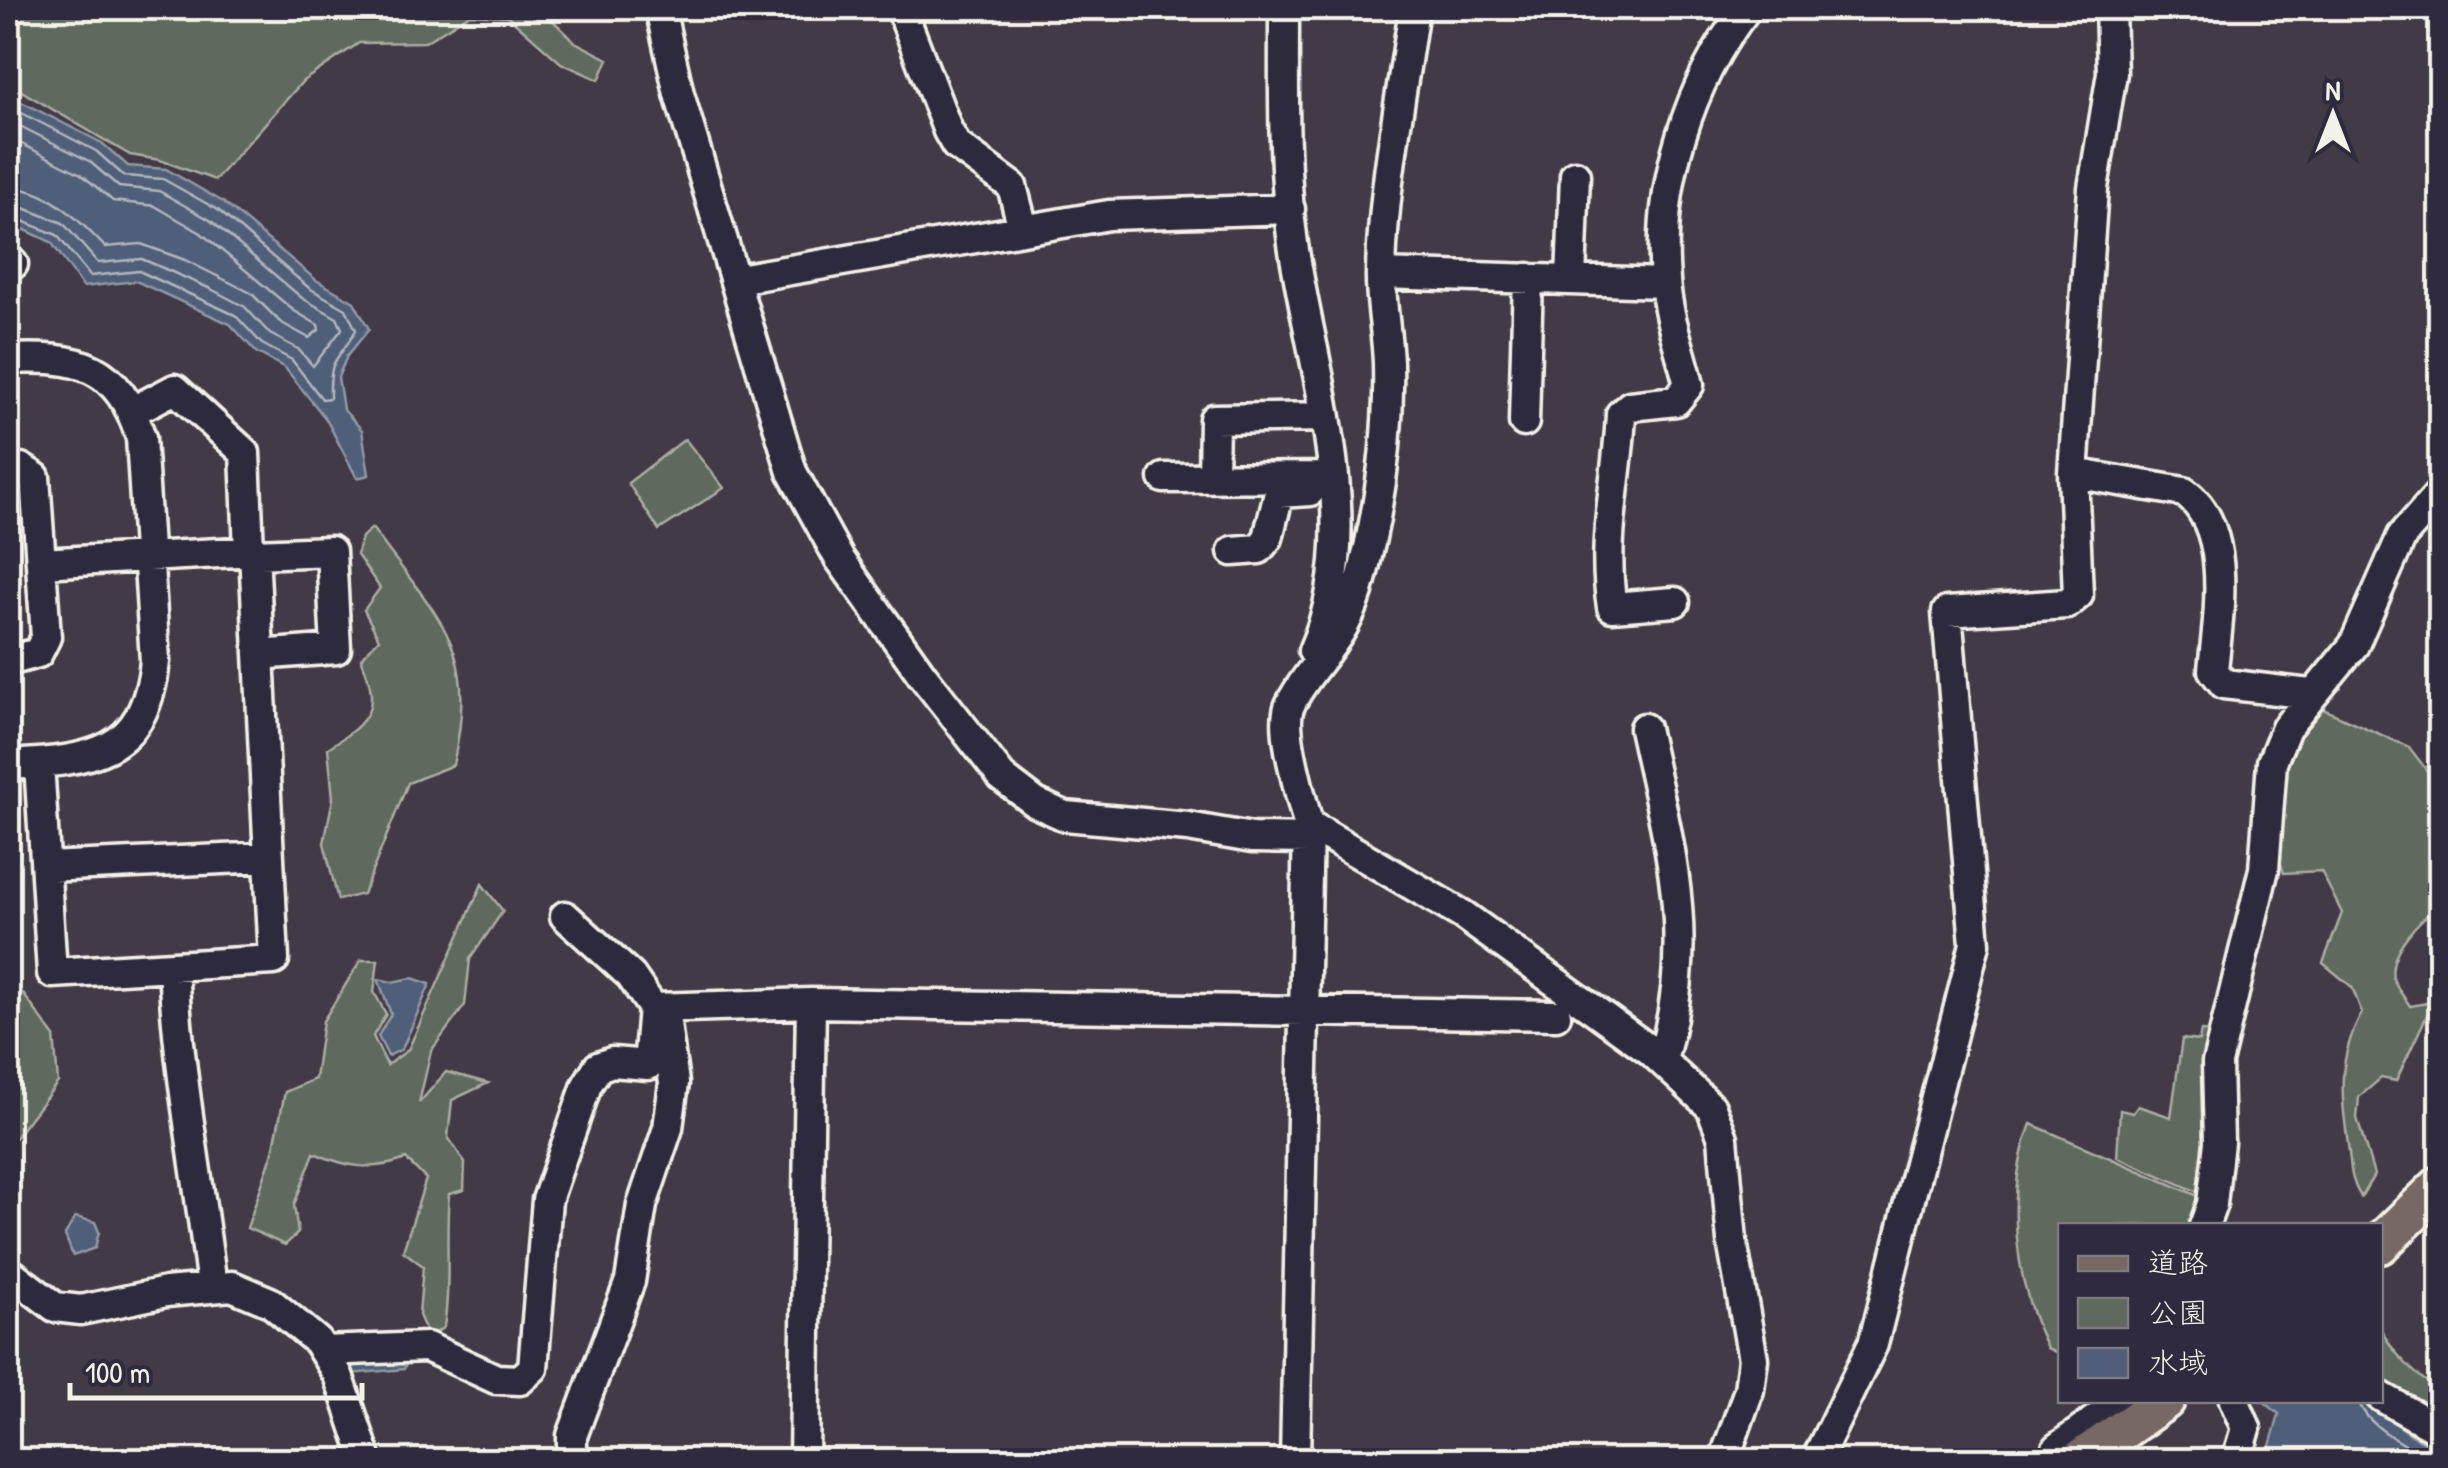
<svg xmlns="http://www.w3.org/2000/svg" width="2448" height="1468" font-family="'Patrick Hand','Klee One',sans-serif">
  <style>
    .green { fill: #5f695d; stroke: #aaada2; stroke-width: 2.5 }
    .water { fill: #505e79; stroke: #9299a5; stroke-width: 2.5 }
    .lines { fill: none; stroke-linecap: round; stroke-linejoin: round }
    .shore { stroke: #b2b6bc; stroke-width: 2.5 }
    .minor-casing { stroke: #f4f1e8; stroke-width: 35 }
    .major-casing { stroke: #f4f1e8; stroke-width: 45 }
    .minor { stroke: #2f2a3d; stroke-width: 28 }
    .major { stroke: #776864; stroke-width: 38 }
  </style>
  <rect width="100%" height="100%" fill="#433a47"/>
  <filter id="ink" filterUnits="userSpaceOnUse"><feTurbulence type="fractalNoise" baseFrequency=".01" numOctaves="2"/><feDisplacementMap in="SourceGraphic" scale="20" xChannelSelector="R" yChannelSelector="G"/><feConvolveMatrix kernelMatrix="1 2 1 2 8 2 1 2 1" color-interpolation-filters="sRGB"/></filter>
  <g filter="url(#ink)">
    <path class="green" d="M10 8H540L575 42 608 59 599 80 561 63 508 16 470 14 425 42 359 43 303 81 215 180 160 160 130 155 8 83Z
      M685 439 724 488 659 530 628 483Z
      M372 528C439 621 480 644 453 765L408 783 363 894 338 900 324 843 333 798 328 748C372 720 381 708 361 658L379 639 364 610 380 588 357 555 362 537Z
      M2314 705 2409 747 2428 772C2427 817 2440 860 2440 905 2421 918 2388 950 2393 978 2395 987 2405 998 2410 1006L2433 1002 2396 1081 2381 1078 2359 1097 2357 1118 2374 1175 2361 1197C2351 1181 2351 1170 2349 1152 2342 1100 2335 1062 2362 1013L2352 987 2323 963 2342 913 2321 871 2284 873C2262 814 2274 753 2314 705Z
      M482 884 503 911 470 959 465 1005 431 1051 419 1103 446 1072 488 1083 452 1100 448 1137 465 1163 464 1190 449 1194C445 1239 451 1282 444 1327L429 1338 419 1315 423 1266 403 1251 426 1179 406 1159C371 1172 347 1167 314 1153L294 1205 298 1233 285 1245 247 1228 273 1152 285 1092 315 1079 323 1021 361 960H378L374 992 386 1014 373 1036 387 1065 408 1050Z
      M8 973 54 1036 58 1082 8 1147Z
      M2201 1031 2216 1032 2207 1196 2117 1157 2120 1110 2133 1113 2138 1106 2171 1117 2182 1039 2199 1041Z
      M2031 1124 2205 1199 2193 1225 2060 1226V1354L2047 1348C2015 1282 2004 1193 2031 1124Z
      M2381 1329C2391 1351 2417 1378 2440 1390V1450L2413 1436 2365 1401 2380 1400Z"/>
    <path class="water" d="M8 95 102 143 128 166 166 169 223 202 316 280 354 302 369 329 347 356 338 377 343 409 362 430 369 475 357 478 326 419 285 368 256 352 230 324 136 281 83 287 51 242 8 222Z
      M412 978 430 984 402 1049 388 1056 378 1036 391 1014 378 979 392 982Z
      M75 1217 95 1222 99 1232 95 1248 73 1256 65 1235Z
      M411 1353 404 1369 349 1374 341 1358Z
      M2263 1401H2365L2413 1436 2440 1450V1460H2266L2279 1414Z"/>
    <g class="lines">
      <path class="shore" d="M8 106 96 151 124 176 163 179 218 210 309 288 346 309 356 330C338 363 329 354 330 398L322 399 292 360 262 344 235 315 139 271 90 276 57 235 8 215
        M8 120 89 161 119 187 159 191 210 220 302 298 337 318 342 329 313 366 298 349 270 334 245 307 211 289 142 259 98 263 63 223 8 202
        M8 137 81 174 113 201 155 206 201 233 293 310 318 325 319 330 309 338 280 322 251 293 185 260 141 244 105 247C78 219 50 189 8 187
        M2359 1400C2363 1425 2417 1455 2440 1458"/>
      <defs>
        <path id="minor" d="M660 8 679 94 792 472 839 558 923 676 1002 777 1036 803 1065 816 1188 827 1252 838 1308 839
          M901 8 948 131 956 145 1012 186 1023 228
          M1284 8C1284 86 1282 166 1293 244 1312 371 1368 527 1313 651
          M1414 8C1402 94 1383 184 1381 272 1380 302 1387 332 1388 363 1390 441 1378 520 1357 595 1343 642 1308 667 1290 705 1279 728 1302 798 1308 824L1463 915 1651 1051 1711 1107 1723 1138 1732 1241 1753 1359 1749 1390 1724 1460
          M8 259 13 264H8
          M1381 274 1665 283
          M738 279 1109 215 1290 209
          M1571 280 1575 175
          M8 359C78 356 119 364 141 438L155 661C145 757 89 760 8 765
          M133 411 175 389 245 453 249 551
          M1524 422 1528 278
          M8 469 21 468 35 477 46 637 38 653 8 661
          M2073 473 2184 492C2234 527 2218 618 2213 670L2224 684 2310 694
          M1213 477 1214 419 1324 417
          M1164 478 1334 477
          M1233 551 1259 549 1268 538 1279 493 1310 491
          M254 554 331 551 336 649 259 655
          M1675 602 1612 607C1601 540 1618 480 1621 414L1630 406 1676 401 1689 385C1681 351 1667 315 1665 280 1657 185 1688 83 1747 8
          M1644 728C1670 847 1697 939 1662 1060
          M39 763 52 973 274 960 254 551 41 563
          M46 867 269 857
          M173 966C178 1074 199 1179 212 1287
          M653 1008 811 1003 1556 1015
          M2204 1226 2212 1204 2219 1142 2217 1063 2264 869 2272 762 2286 728 2354 645 2402 536 2440 493
          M8 1271 55 1307 81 1310 166 1292 232 1286 270 1302 317 1341 338 1375 367 1460
          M323 1351 427 1347 496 1379 520 1380 533 1368 547 1200 587 1085 598 1067 612 1062 648 1065 653 1008 631 976 565 916
          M2380 1396 2440 1430
          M2234 1400 2246 1428 2237 1460
          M572 1460V1436L630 1281 642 1205 668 1128 674 1083 664 1009
          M804 1460 811 1003
          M1295 1460 1308 824
          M1816 1460 1873 1344 1975 944 1947 612 2067 604 2078 595 2073 473 2093 188 2112 73 2110 8
          M2054 1460 2057 1448 2124 1400"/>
        <path id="major" d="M2380 1244 2440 1186
          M2080 1460 2165 1400"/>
      </defs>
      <use href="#minor" class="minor-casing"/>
      <use href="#major" class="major-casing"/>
      <use href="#minor" class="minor"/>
      <use href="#major" class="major"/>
    </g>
  </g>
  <rect width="2448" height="1468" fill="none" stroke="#2f2a3d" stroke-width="40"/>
  <rect x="20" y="20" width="2408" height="1428" fill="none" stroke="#f4f1e8" stroke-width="4" filter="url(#ink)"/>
  <rect x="2058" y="1223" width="325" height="180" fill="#2f2a3d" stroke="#7e7a81" stroke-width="2.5"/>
  <rect x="2078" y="1256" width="50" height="15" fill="#776864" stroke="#7e7a81" stroke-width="2.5"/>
  <text x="2148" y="1273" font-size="30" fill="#f4f1e8">道路</text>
  <rect x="2078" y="1298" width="50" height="30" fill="#5f695d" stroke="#7e7a81" stroke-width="2.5"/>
  <text x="2148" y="1323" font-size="30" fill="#f4f1e8">公園</text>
  <rect x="2078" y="1348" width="50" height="30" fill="#505e79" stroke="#7e7a81" stroke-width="2.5"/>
  <text x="2148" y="1373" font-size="30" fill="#f4f1e8">水域</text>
  <g transform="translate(2333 115)" stroke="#2f2a3d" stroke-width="8" paint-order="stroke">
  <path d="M0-8L18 38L0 25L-18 38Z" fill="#f4f1e8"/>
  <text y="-15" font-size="28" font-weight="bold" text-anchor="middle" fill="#f4f1e8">N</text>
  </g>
  <path d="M70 1383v15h292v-15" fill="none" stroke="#f4f1e8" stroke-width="5"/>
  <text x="85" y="1383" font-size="30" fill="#f4f1e8" stroke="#2f2a3d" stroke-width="8" paint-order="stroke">100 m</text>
</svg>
